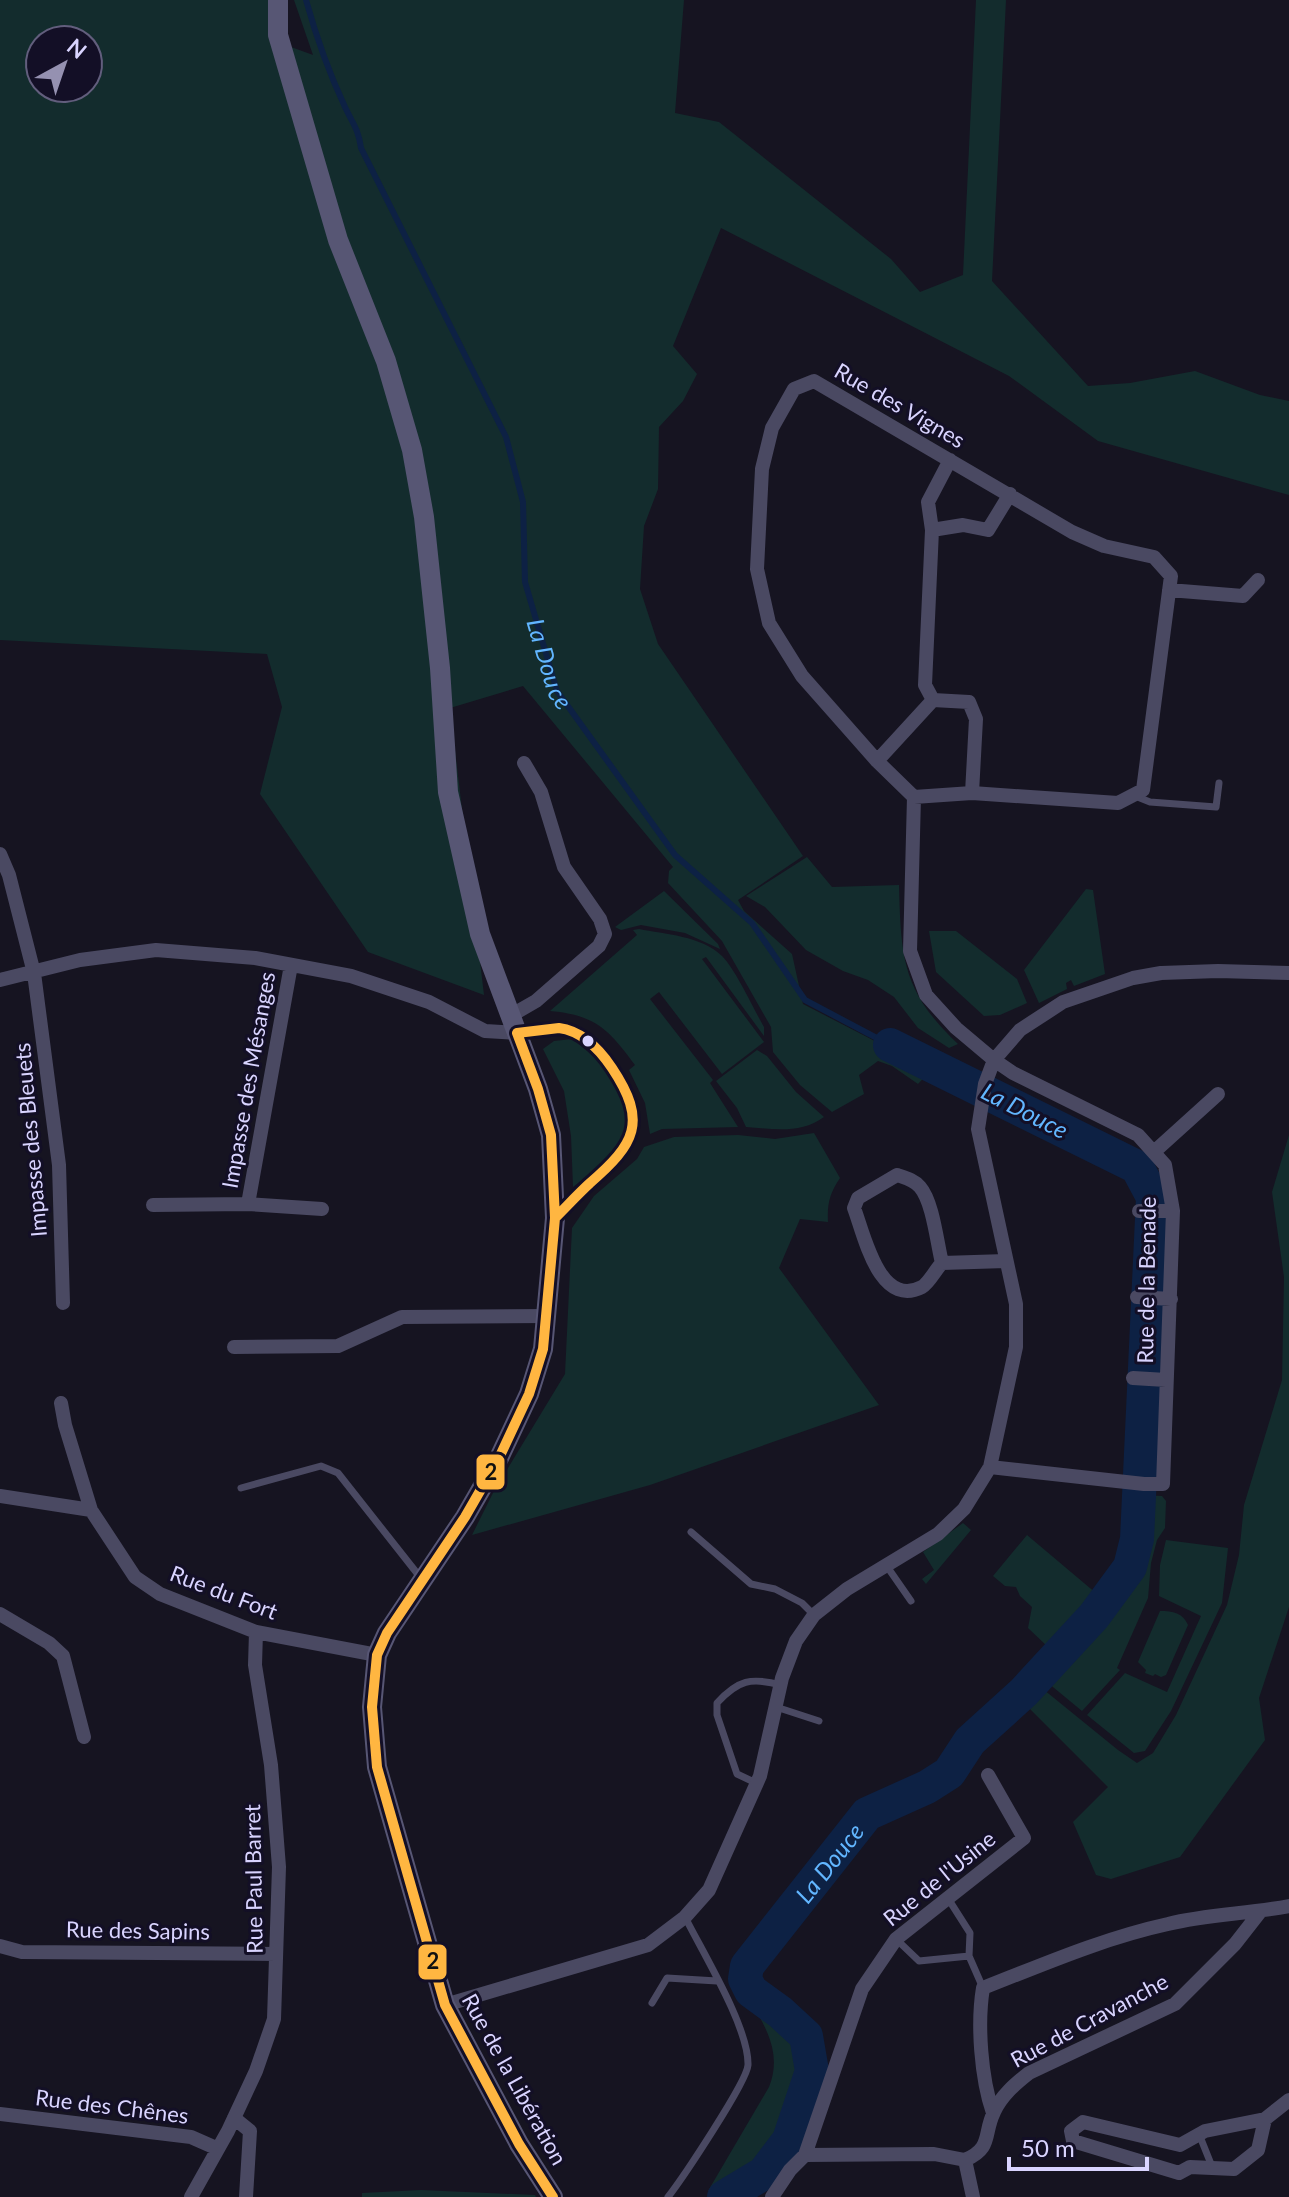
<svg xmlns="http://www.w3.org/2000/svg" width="1289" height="2197" font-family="Lato,sans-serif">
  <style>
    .green { fill: #132c2d; fill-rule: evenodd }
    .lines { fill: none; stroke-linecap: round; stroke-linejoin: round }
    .stream { stroke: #0d2144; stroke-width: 6 }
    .river { stroke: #0d2144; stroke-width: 34 }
    .lane { stroke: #4a4962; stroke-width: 7 }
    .street { stroke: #4a4962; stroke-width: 14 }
    .secondary { stroke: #575674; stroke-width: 20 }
    .bus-1-casing { stroke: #130f26; stroke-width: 16 }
    .bus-1 { stroke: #ffb641; stroke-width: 10 }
    .bus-dot { fill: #d9d4ff; stroke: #130f26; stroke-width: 3 }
    .labels { text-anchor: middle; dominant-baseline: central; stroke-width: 6; stroke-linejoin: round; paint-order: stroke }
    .street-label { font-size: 22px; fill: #d9d4ff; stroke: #130f26 }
    .water-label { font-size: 24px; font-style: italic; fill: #62b6ff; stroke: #130f26 }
    .line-badge { stroke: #130f26; stroke-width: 3 }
    .pale-badge-label { font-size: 22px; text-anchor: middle; font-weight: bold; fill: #111 }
  </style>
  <rect width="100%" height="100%" fill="#161421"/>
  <path class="green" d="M0 0H269V39L313 55 294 0H684L675 113 719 122 891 259 920 292 963 275 976 0H1006L992 281 1088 386 1130 383 1195 371 1260 395 1289 401V495L1098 441 1009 376 721 228 673 346 697 374 683 401 659 427 658 489 644 526 640 589 658 644 803 856 738 900 744 911 792 954 803 1004 931 1070 918 1084 892 1066 878 1061 859 1075 864 1094 832 1112 800 1085 773 1052 771 1027 722 941 668 883 669 871 673 867 523 686 450 708 484 995 368 952 260 794 282 707 267 654 0 640ZM40 40H88V88H40Z
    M807 857 832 887 899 885C901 958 902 991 958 1044L949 1048 918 1028 894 997 868 980 843 971 806 950 765 907 746 896Z
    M1086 889 1093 890 1105 974 1074 986 1071 980 1066 983 1067 989 1039 1003 1024 970Z
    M664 891 718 944 720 949 685 933 641 925 621 930 615 927Z
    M639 929C664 934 702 936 722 956 736 970 753 1008 764 1027V1036L706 957 702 959 764 1042 722 1074 659 992 650 999 713 1080 710 1083 738 1127 662 1129 650 1134 645 1103 629 1070 635 1065C609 1030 596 1015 550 1011L637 935 633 930Z
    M929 931H956L1017 979 1027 1003 1000 1015 984 1016 936 972Z
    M572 1039C609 1065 646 1113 612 1155 602 1167 586 1177 573 1187L571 1136 564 1091 543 1049 554 1041Z
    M757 1050 767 1056 796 1092 824 1117C801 1134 774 1129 746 1127L737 1108 716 1081Z
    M814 1133 840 1178C830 1193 827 1203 828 1222L800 1219 779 1268 879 1405 650 1485 472 1535 494 1491 565 1374 572 1228 594 1196 637 1159 644 1147 674 1137 738 1135 775 1139Z
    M1289 1135V1607L1259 1698 1265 1740 1180 1857 1111 1879 1096 1875 1073 1822 1108 1787 1022 1701 1038 1685 1118 1750 1137 1763 1153 1753 1176 1715 1227 1605 1239 1555 1244 1505 1282 1380 1284 1277 1272 1192Z
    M1142 1495 1162 1496 1166 1501 1165 1528 1157 1540 1151 1563 1148 1598 1117 1668 1120 1670 1082 1711 1042 1678 1096 1619 1132 1569 1139 1540Z
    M963 1523 971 1530 926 1584 922 1579 934 1570 923 1552Z
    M1027 1535 1097 1594 1048 1647 1028 1628 1032 1607 1020 1596 1016 1587 1005 1586 993 1576Z
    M1166 1540 1228 1548 1222 1603 1171 1711 1145 1751 1134 1753 1087 1715 1125 1673 1167 1692 1201 1616 1159 1596 1160 1565Z
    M1160 1611C1173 1611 1183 1613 1188 1625L1166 1675 1161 1677 1155 1674 1153 1676 1145 1673 1146 1670 1138 1662Z
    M750 2001C777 2021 800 2029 805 2064 785 2134 785 2157 716 2193L708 2191 769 2087C782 2055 767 2028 750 2001Z
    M421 2190 535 2195 536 2197H362V2193Z"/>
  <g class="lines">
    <path class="stream" id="s1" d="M306 0C316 36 329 73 345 107 353 124 358 128 361 148L506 437 523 502 525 582 557 691 675 855 752 923 805 1000 890 1045"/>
    <path class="river" id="s2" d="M724 2197 764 2173 789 2140 812 2071 806 2036 780 2012 751 1991 745 1979 747 1966 867 1814 927 1787 949 1773 970 1741 1024 1692 1094 1616 1130 1567 1137 1539 1153 1197 1137 1167 890 1045"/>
    <path class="lane" d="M1135 796 1150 802 1216 807 1219 783
      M519 1033C536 1031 559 1024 574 1031 607 1047 648 1109 629 1144 618 1164 600 1174 585 1188 576 1196 568 1206 559 1214
      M241 1488 321 1466 338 1473 420 1577
      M691 1532 751 1584 775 1589 802 1603 814 1615
      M886 1565 911 1601
      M776 1707 819 1721
      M756 1783 737 1774 717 1715V1703C738 1680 751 1677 781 1685
      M949 1900 970 1933 969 1956
      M896 1939 919 1961 969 1956 983 1988
      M652 2003 667 1978 717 1981
      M1199 2134 1213 2169
      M668 2197C682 2179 747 2082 748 2065 749 2028 703 1953 685 1917"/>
    <path class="street" d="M814 381 1072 532 1104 546 1154 557 1171 576 1143 790 1118 803 972 793 914 797 877 761 802 676 769 623 757 569 762 469 772 428 794 389Z
      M932 530 963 525 988 530 1010 494
      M1169 590 1243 596 1258 580
      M933 700 969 702 976 719 972 793
      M877 761 933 700 925 685 932 530 928 502 950 460
      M914 797 910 951 926 995 956 1028 994 1060 1013 1073 1138 1135 1165 1165 1173 1211 1163 1484H1144L990 1467
      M0 854 9 875 34 973 59 1165 63 1303
      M0 980 80 960 156 950 255 958 351 976 429 1002 485 1031 517 1033
      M510 1016 536 1001 599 946 605 934 600 919 564 867 541 792 524 763
      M1155 1151 1218 1094
      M248 1204 322 1209
      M153 1205 248 1204 291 965
      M1139 1211H1173
      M942 1263C936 1269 929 1283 922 1287 879 1309 864 1234 854 1208L858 1198 897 1175C906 1178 914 1180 920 1187 933 1202 937 1243 942 1263L1006 1261
      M1137 1297 1171 1299
      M234 1347 338 1346 402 1317 547 1316
      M1133 1378 1166 1380
      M61 1403 65 1425 91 1510
      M0 1496 91 1510 135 1577 160 1594 256 1632 377 1655
      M0 1614 49 1643 63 1656 84 1737
      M0 1946 22 1952 276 1954
      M445 2005 648 1945 685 1917 709 1890 760 1776 782 1678 796 1641 814 1615 847 1589 938 1534 964 1509 990 1467 1016 1347V1304L978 1129 985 1084 994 1060 1020 1030 1063 1002 1133 978 1161 973 1218 971 1289 973
      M993 2113C981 2078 977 2024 983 1988 1044 1964 1104 1938 1168 1924 1208 1914 1249 1914 1289 1906
      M0 2114 191 2137 216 2148
      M234 2118 250 2131 246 2197
      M1265 2119 1258 2150 1234 2169 1190 2167 1179 2173 1073 2141 1071 2131 1083 2122 1180 2145 1205 2131 1265 2119 1289 2100
      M805 2155 862 1989 896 1939 1024 1838 988 1775
      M965 2160C993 2148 983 2134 994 2112 1001 2096 1015 2084 1029 2073L1175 2004 1235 1944 1260 1912
      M965 2160 973 2197
      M191 2197 228 2131 256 2071 274 2019 279 1867 271 1765 255 1665 256 1632
      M772 2197 790 2170 805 2155 934 2154 965 2160"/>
    <path class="secondary" d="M278 0V35L338 240 386 361 412 450 424 517 440 668 448 792 480 934 538 1089 551 1135 555 1218 543 1349 529 1394 499 1458 465 1517 387 1633 377 1655 372 1707 377 1767 445 2005 519 2144 553 2197"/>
    <defs>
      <path id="bus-1" d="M559 1028C582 1031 600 1050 612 1068 648 1122 635 1144 590 1183 578 1194 567 1206 555 1218L551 1135 538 1089 517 1033Z
        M553 2197 519 2144 445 2005 377 1767 372 1707 377 1655 387 1633 465 1517 499 1458 529 1394 543 1349 555 1218"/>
    </defs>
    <use href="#bus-1" class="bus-1-casing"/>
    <use href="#bus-1" class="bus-1"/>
  </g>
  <circle class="bus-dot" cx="588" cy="1041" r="7"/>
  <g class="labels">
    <g class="street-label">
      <text transform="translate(900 405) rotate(30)">Rue des Vignes</text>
      <text transform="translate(248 1080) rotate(-80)">Impasse des Mésanges</text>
      <text transform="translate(30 1140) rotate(-95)">Impasse des Bleuets</text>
      <text transform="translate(1146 1280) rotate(-89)">Rue de la Benade</text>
      <text transform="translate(224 1592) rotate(21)">Rue du Fort</text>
      <text transform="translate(939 1878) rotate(-39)">Rue de l'Usine</text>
      <text transform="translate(253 1879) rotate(-91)">Rue Paul Barret</text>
      <text transform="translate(138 1930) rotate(1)">Rue des Sapins</text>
      <text transform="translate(1089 2020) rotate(-28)">Rue de Cravanche</text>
      <text transform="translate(515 2079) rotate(61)">Rue de la Libération</text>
      <text transform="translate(112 2106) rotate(7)">Rue des Chênes</text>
    </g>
    <g class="water-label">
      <text stroke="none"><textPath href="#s1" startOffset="714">La Douce</textPath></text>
      <text transform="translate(1025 1110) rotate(27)">La Douce</text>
      <text stroke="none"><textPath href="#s2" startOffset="426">La Douce</textPath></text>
    </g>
  </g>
  <g class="line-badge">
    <rect x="475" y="1453" width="31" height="38" rx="8" fill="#ffb641"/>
    <rect x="417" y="1943" width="31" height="38" rx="8" fill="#ffb641"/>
  </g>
  <g class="pale-badge-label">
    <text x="491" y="1480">2</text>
    <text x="433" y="1969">2</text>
  </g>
  <g transform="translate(64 64) rotate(40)"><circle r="38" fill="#130f26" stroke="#625e7d" stroke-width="2"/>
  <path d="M0-6L14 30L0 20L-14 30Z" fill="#9591b1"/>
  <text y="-12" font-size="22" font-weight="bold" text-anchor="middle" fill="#d9d4ff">N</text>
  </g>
  <path d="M1009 2157v12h138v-12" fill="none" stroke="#d9d4ff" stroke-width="4"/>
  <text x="1021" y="2157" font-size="24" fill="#d9d4ff" stroke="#130f26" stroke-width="6" paint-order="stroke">50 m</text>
</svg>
